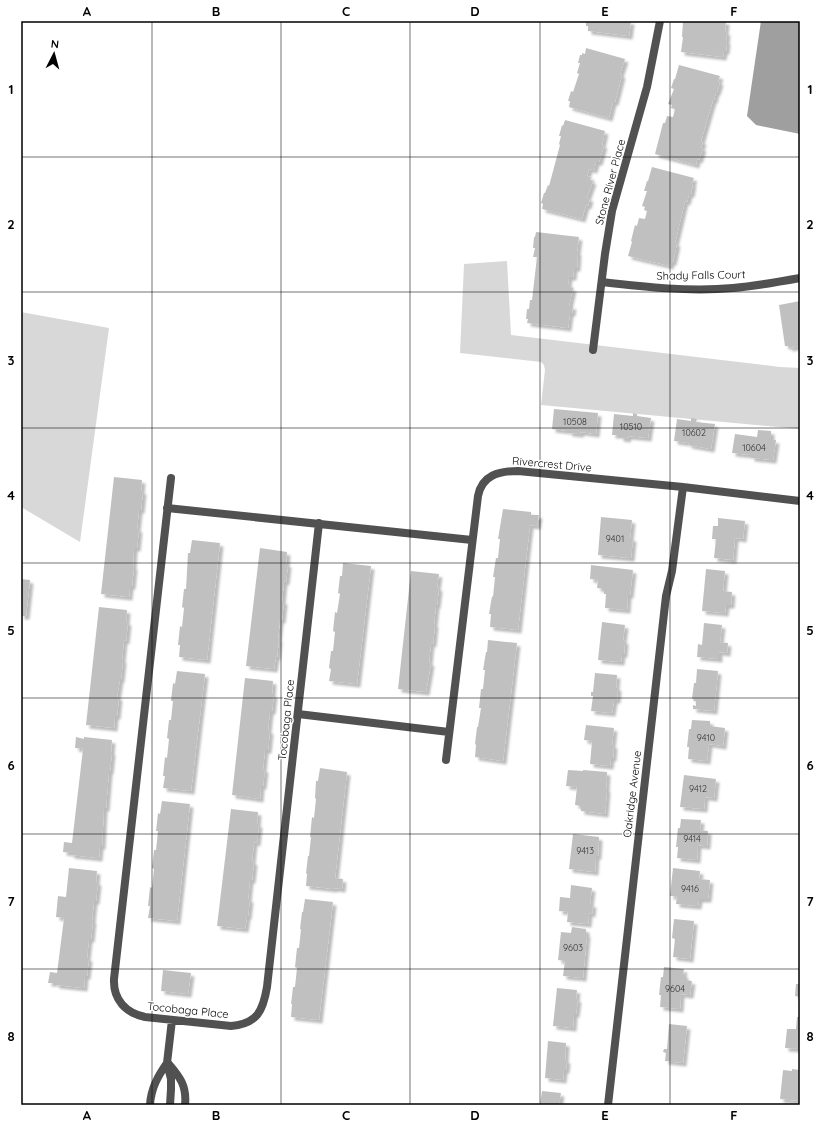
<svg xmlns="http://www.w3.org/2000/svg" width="821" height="1126" font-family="Quicksand,sans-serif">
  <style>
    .green { fill: #d8d8d8 }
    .water { fill: #9f9f9f }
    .building { fill: #c0c0c0; filter: url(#shadow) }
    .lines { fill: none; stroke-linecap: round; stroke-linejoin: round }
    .minor { stroke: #515151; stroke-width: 8 }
    .grid { fill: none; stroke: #000; stroke-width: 1; stroke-opacity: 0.55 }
    .labels { text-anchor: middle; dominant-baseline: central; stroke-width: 3; stroke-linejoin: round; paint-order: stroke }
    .number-label { font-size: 9px; fill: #303030 }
    .street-label { font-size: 11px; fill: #000; stroke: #fff }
    .neatline { fill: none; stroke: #000; stroke-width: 1.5 }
    .grid-label { font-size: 13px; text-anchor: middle; font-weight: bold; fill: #000 }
  </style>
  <defs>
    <filter id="shadow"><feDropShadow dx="3.5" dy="3.5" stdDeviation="1" flood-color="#0004"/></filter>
  </defs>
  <rect width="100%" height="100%" fill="#fff"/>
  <path class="green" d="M507 261 511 335 780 367 800 368V429L541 405 545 370 544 365 541 362 460 353 464 264Z
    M21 312 109 328 80 542 21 507Z"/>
  <path class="water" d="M761 21H800V134L756 125 747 116Z"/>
  <path class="building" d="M586 21H631L629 36 588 31V26H586Z
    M683 21H726L725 32H727L726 41H727L726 51H724L723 57 681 52 683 37H682Z
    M586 48 625 59 620 74 622 75 615 102H613L609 118 569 107 570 101H568L571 91 573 92 579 74 577 73 580 63H578L580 55H582V53L585 54Z
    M679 65 720 76 718 81 720 82 717 92H716L714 100H713L701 141H703L701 148H703L699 160 697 159 696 165 655 154 663 123H665L667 116 673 117 675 109 671 108 672 105 668 104 674 89 671 88 674 79H675Z
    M565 120 605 131 602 145H604L599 162H596L594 170 589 169 587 176 591 177 590 180 593 181 587 198H590L588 206 586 205 582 219 542 209 543 204 541 203 544 193H545L548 185 549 186 560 145 559 144 561 136H559L562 125 563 126Z
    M652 167 694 178 692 183H693L691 194H689L687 202 685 201 675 243H677L675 253 673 262H671L670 266 628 256 632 242 631 241 635 225 637 226 639 218 645 219 647 211 644 210 645 207 642 206 647 191H644L647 181H648Z
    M536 232 579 237 577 252H578L577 268H574L573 277H569L568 284H570V288H573L569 306H573L572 313H570L568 328 527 323 528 319H526L527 309H529L530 300H532L537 257H533L535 248H533L534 237H535Z
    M800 301V346L789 348V346H785L779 305Z
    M554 409 598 413 596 434 581 432 580 434 569 433V431L552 429Z
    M633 413 637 414V416L651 418 648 438 628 436 627 439 620 438V435H612L614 414 633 416Z
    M691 418 697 419 696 422 715 424 711 449 688 445 689 443 674 441 677 419 691 421Z
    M758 430 771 431V440H776L773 460 751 458V455L732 453 735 434 757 437Z
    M114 477 142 480 141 491H143L141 510H139L137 529H139L137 548H134L133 566 134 567 132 586H130L129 597 101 594Z
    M503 509 531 512V515H539L537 526 530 525 518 630 490 627 491 614H489L492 596 493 597 495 577H493L496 558H498L500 539H498Z
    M601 517 632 520 630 538H633L631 558 598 555Z
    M718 518 745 521 743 539 735 538 733 560 714 558 716 539H712L713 526H718Z
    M192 540 220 543 207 660 179 657 180 645H178L180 626 182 627 184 608 182 607 184 589H186L188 553H190Z
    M260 548 287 552 286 564H288L286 582 284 581 282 601H284L282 620H280L278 639H279L277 657 276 656 274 669 246 666Z
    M343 563 371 566 357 684 329 681 331 669 329 668 331 651H333L335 632 333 631 335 612 337 613 340 594 338 593 340 576H342Z
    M591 565 633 570 630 595H628L627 610 605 608 606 594H604V589L597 588 598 580 590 579Z
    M706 569 725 571 723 591 732 592 731 605H726L725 613 702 611Z
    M411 571 439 574 437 587 439 588 437 605H436L434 624H435L433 644 431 643 429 662 431 663 426 692 398 689Z
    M21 579 30 580 26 616H21Z
    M99 607 127 610 126 622H128L126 641 124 640 122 659 123 660 121 679H120L117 697H119L117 716H115L114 728 86 725Z
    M602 622 625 625 623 640 625 641 624 654H622L621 662 598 660Z
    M704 623 722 625 720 642 728 643 727 653 719 652V659L697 657 698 644 702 645Z
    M488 640 517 643 503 761 475 757 476 745 475 744 477 727H478L481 708H479L481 689H483L485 670H483L486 652H487Z
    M697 669 718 671 714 711 693 709V705L696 706V701H693L694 699H692L694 683H696Z
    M177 671 205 674 191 791 163 788 165 776H163L165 757 167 758 169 739 167 738 169 720H171L173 701H171L173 683 175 684Z
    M595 673 617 675 616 687 618 688 617 700H614L612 713 591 711 593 696H591V692H593Z
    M245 678 273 681 272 694H274L272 711H270L268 730 270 731 268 750H265L263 769H265L263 786H261L260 799 232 795Z
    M692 720 710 721V726L725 728 723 746 709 744 707 761 688 759 689 747H687L689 729H691Z
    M586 725 614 728 612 745H614L613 758H611L610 766 590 764 592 741 584 740Z
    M76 737 84 739V737L112 740 111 752H112L110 771H109L106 808H104L102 846H100L99 858 71 855V853L63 852 64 842 72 843 83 749 75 748Z
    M320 768 347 772 335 878 343 879 342 889 334 888V889L306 886 307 874 306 873 308 856H309L311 837H310L312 817 314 818 316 799 315 798 316 781H318Z
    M568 770 583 771V770L607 772 606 789H607L605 814 581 811V806L575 805 577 787 566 786Z
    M684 775 716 779 714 798 705 797 704 809 680 807Z
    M162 801 190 804 177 921 148 918 150 906H148L150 887 152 888 154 869 152 868 154 850H156L158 831H156L158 813 160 814Z
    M231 809 258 812 257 824H259L257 843 254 842 252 861 254 862 252 880H250L248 899H250L248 916H247L245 929 217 926Z
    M681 819 701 820 700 830 708 831 707 846 698 845 697 860 677 858 678 847H676L678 828H680Z
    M573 834 599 837 598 856H596L595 872 569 869Z
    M69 868 97 871 96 882H98L96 901H94L92 920H93L91 939H89L87 958H89L87 976H85L84 988 56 985V983H48L50 972 57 973 64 918 56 917 58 896 66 897Z
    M673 868 700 871 699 879 710 880 708 899H699L698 906 676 904 677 896H670Z
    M571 885 592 888 590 904H593L592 914 589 913 588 924 567 922 568 912 559 911 560 897 570 898Z
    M305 899 333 902 319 1020 291 1017 292 1004H291L293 987H295L297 968 295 967 297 948H299L301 929H300L302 912H303Z
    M674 919 694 921 690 959 673 957 675 939 672 938Z
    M572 927 586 929V934H587L583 978 563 976 565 961 558 960 561 932 571 933Z
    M664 967 684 969 683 974 685 975V980L692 981 690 995 681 994 680 1009 660 1007 661 995H659L661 977H663Z
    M163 970 191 973 188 994 161 991Z
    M796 984H800V997L795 996Z
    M557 988 577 990 576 999H578L576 1014H574L573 1028 553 1026Z
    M797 1017H800V1049L785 1048 787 1029H796Z
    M669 1024 687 1026 683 1063 665 1061 666 1053 663 1052 664 1049H667Z
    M548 1041 566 1043 565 1060H567L566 1070H564L563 1080 545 1078Z
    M792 1069 800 1070V1101L780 1099 783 1070 792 1071Z
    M542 1091 561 1093 559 1105H540Z"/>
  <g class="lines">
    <path class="minor" d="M602 282C645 287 690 292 733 288 756 286 778 282 800 278
      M593 350 605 254 612 211 647 87 660 21
      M171 478 114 979C113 1000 126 1013 145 1017L231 1026C257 1024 263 1011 267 987L319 523
      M167 508 472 540
      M298 714 449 732
      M446 760 478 496C482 475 499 471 518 471L683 487 800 501
      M168 1063C180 1077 187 1086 185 1105
      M150 1105C151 1088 158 1076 167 1063
      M170 1105 171 1089V1079L167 1063 172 1020
      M608 1105 666 596 672 571 683 487"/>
  </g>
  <path class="grid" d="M152 21V1105M281 21V1105M410 21V1105M540 21V1105M670 21V1105M21 157H800M21 292H800M21 428H800M21 563H800M21 698H800M21 834H800M21 969H800"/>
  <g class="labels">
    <g class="number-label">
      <text x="575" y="421">10508</text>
      <text x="631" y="426">10510</text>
      <text x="694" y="432">10602</text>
      <text x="754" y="447">10604</text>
      <text x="615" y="538">9401</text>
      <text x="706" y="737">9410</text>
      <text x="698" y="788">9412</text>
      <text x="692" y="838">9414</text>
      <text x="585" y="850">9413</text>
      <text x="690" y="888">9416</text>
      <text x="573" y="947">9603</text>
      <text x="675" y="988">9604</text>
    </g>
    <g class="street-label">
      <text transform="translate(610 182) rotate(-75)">Stone River Place</text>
      <text transform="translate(701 275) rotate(-1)">Shady Falls Court</text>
      <text transform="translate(552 464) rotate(5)">Rivercrest Drive</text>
      <text transform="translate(286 720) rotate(-84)">Tocobaga Place</text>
      <text transform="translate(632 794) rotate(-83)">Oakridge Avenue</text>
      <text transform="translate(188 1010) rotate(6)">Tocobaga Place</text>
    </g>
  </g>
  <rect width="821" height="1126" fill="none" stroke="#ffffff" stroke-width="44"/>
  <g transform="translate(54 54) rotate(6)" stroke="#ffffff" stroke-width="3" paint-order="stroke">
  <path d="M0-3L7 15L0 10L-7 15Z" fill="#000000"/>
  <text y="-6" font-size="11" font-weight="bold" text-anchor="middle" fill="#000000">N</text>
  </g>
  <rect x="22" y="22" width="777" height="1082" class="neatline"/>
  <g class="grid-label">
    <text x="87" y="16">A</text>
    <text x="216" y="16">B</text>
    <text x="346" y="16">C</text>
    <text x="475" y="16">D</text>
    <text x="605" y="16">E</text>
    <text x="734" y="16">F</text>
    <text x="11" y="94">1</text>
    <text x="810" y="94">1</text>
    <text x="11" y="229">2</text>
    <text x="810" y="229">2</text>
    <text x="11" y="365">3</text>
    <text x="810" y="365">3</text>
    <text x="11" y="500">4</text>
    <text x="810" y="500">4</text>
    <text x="11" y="635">5</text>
    <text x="810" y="635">5</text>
    <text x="11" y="770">6</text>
    <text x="810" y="770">6</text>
    <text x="11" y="906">7</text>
    <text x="810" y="906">7</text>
    <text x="11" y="1041">8</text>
    <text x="810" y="1041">8</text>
    <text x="87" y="1120">A</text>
    <text x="216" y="1120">B</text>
    <text x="346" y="1120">C</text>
    <text x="475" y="1120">D</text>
    <text x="605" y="1120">E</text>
    <text x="734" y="1120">F</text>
  </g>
</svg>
